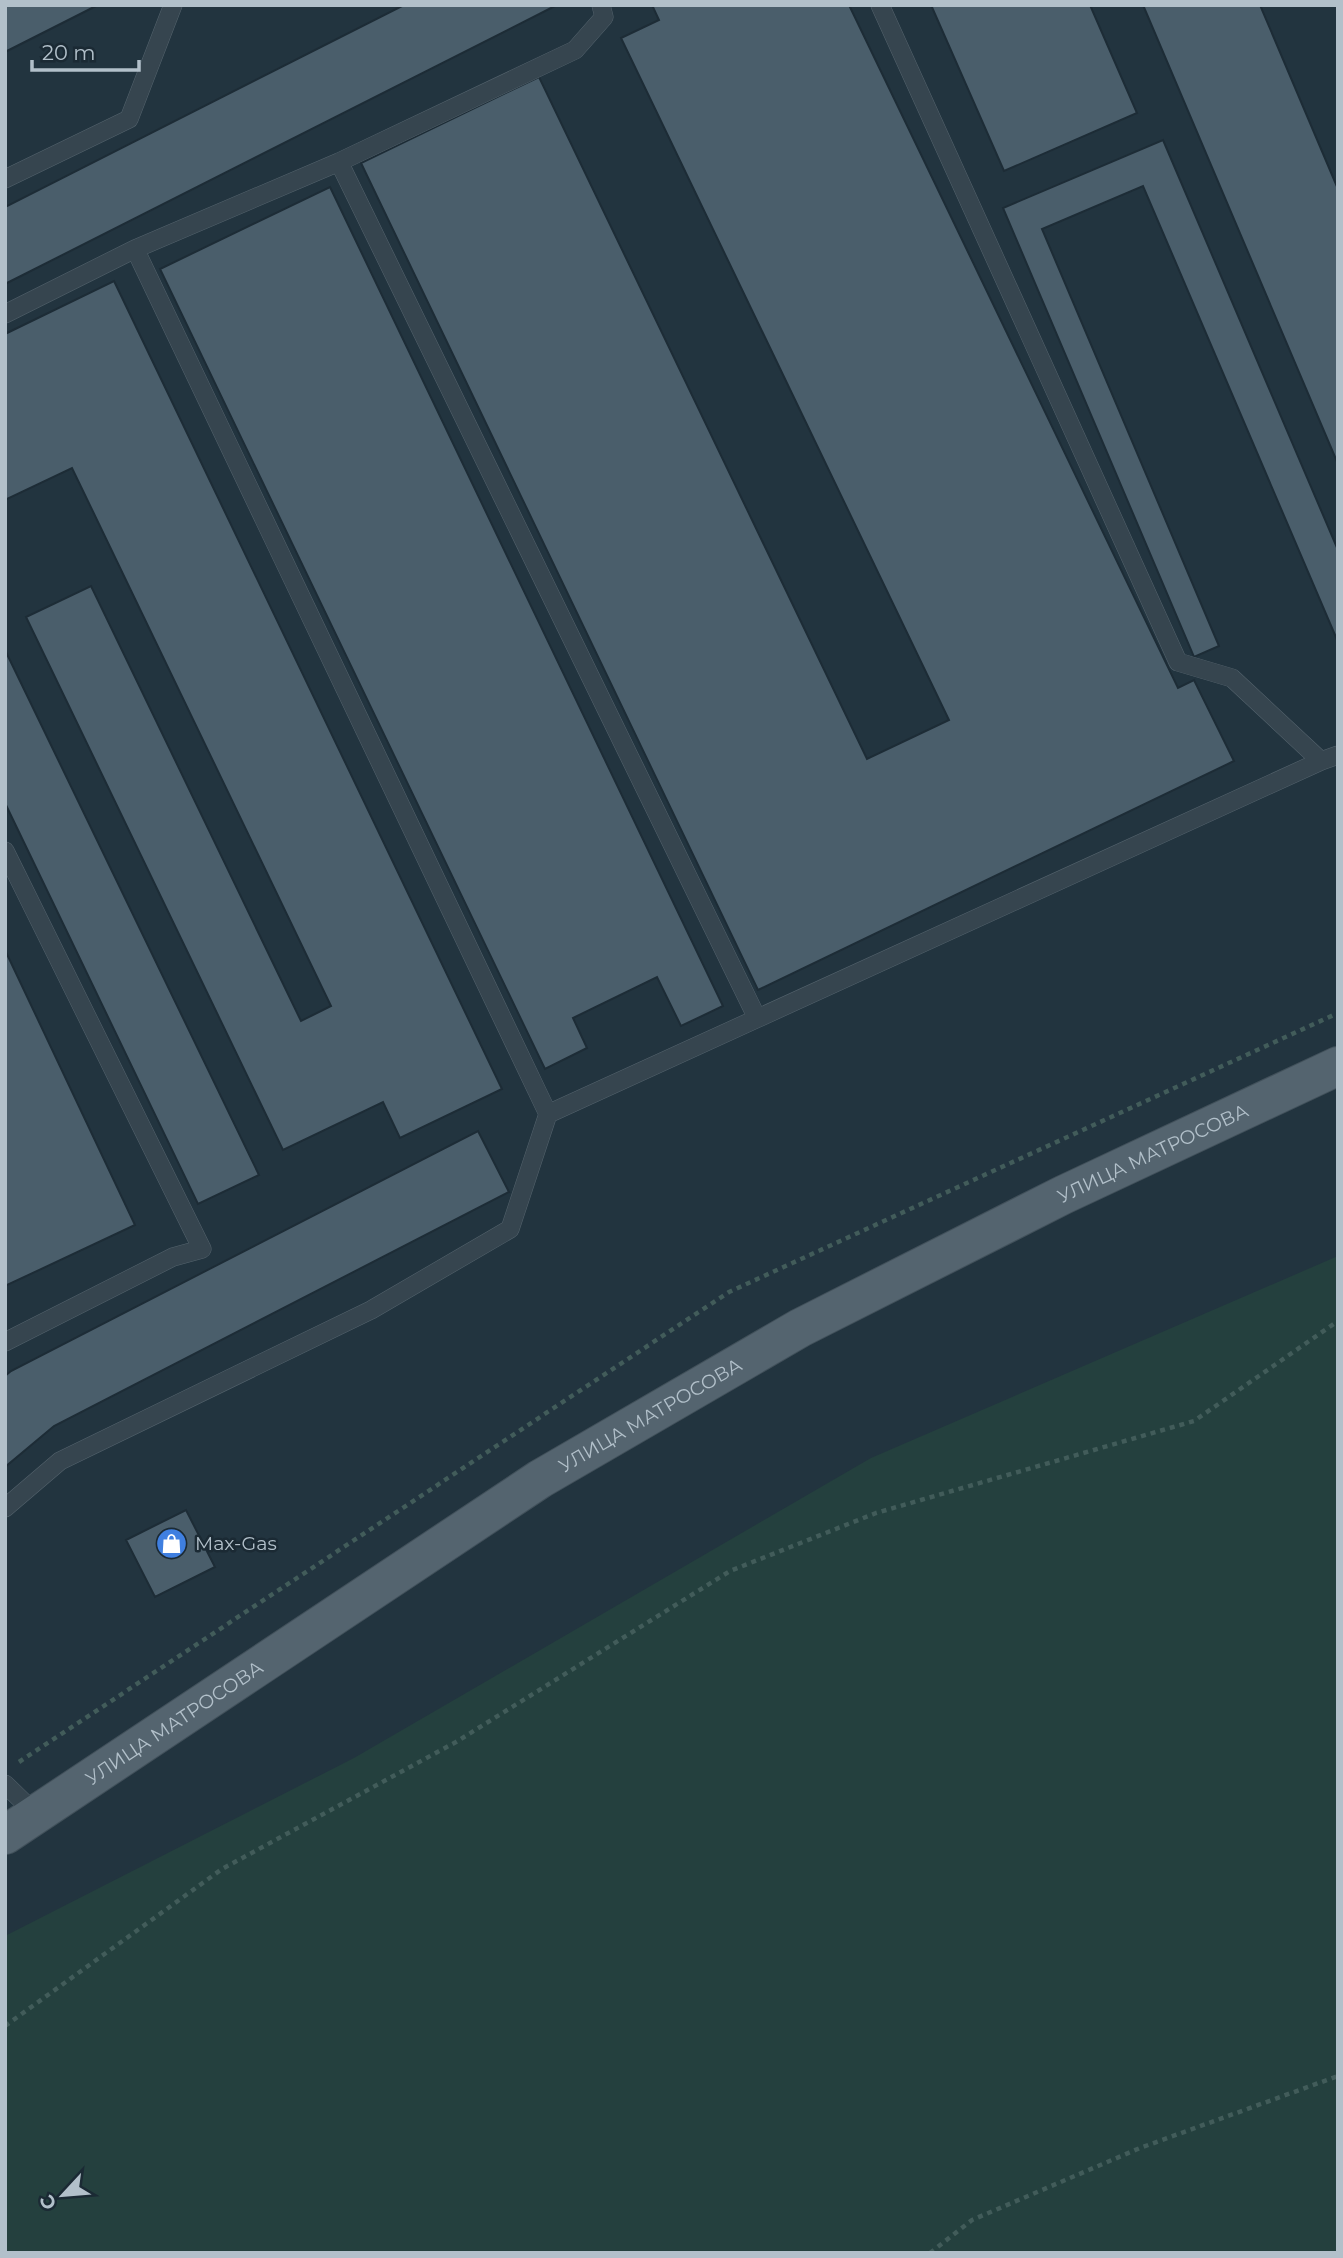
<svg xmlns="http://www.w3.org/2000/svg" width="1343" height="2258" font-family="Montserrat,sans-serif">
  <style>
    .green { fill: #24403e }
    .building { fill: #4a5e6b; stroke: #1d2c36; stroke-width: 2 }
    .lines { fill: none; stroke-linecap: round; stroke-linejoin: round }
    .lane-casing { stroke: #54636d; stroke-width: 19 }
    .primary-casing { stroke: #42515b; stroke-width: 40 }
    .path { stroke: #425c5a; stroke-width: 4.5; stroke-dasharray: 5 5; stroke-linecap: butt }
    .lane { stroke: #36454f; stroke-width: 18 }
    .primary { stroke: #54646f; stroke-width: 38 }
    .labels { text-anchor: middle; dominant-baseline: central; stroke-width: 5; stroke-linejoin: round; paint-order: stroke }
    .street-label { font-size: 19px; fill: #b2c0ca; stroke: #1b2a34 }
    .poi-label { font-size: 19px; fill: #b2c0ca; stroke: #1b2a34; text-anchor: start }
  </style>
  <rect width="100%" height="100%" fill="#22343f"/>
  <path class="green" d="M1338 1256V2253H5L7 1935 354 1758 871 1458Z"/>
  <path class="building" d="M5 5H98L5 52Z
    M404 5H557L5 284V207Z
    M652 5H849L1178 688 1194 680 1234 761 758 990 361 163 539 77 867 759 949 720 621 38 659 20Z
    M931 5H1090L1137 113 1004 171Z
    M1143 5H1260L1338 189V464Z
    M1163 140 1338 550V642L1143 186 1042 229 1219 646 1194 657 1003 208Z
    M330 187 723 1006 681 1026 657 977 573 1018 587 1048 545 1069 160 269Z
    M114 281 502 1089 400 1138 383 1102 283 1150 26 617 91 586 301 1021 331 1006 72 468 5 500V334Z
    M5 650 259 1175 198 1204 5 803Z
    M5 950 135 1225 5 1286Z
    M478 1131 509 1192 54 1426 5 1467V1376L11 1371Z
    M186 1510 215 1567 155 1597 126 1540Z"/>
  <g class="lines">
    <defs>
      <path id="lane" d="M601 5 604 17 575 50 339 162 757 1018
        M880 5 1178 662 1232 678 1321 761 1338 755
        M5 179 129 119 173 5
        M135 249 339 162
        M5 314 135 249 548 1114 510 1229 371 1310 60 1461 5 1508
        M5 851 202 1249 173 1257 5 1342
        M548 1114 1321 761
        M5 1784 36 1814"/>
      <g id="primary">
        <path id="s1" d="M5 1835 540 1479 800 1328 1063 1195 1338 1066"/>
      </g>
    </defs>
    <use href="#lane" class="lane-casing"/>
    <use href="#primary" class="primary-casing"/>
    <path class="path" d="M19 1762 729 1292 1338 1013
      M5 2026 222 1869 456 1742 730 1571 876 1513 1194 1421 1338 1321
      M930 2253 972 2220 1140 2148 1338 2076"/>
    <use href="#lane" class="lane"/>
    <use href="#primary" class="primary"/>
  </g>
  <defs>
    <symbol id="shop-disc" viewBox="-11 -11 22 22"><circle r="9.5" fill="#3f7fe0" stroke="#1b2a34"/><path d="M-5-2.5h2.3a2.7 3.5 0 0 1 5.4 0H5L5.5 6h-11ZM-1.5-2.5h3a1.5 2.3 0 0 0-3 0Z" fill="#fff"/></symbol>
  </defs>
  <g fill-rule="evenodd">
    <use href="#shop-disc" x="154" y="1526" width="35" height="35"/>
  </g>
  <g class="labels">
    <g class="street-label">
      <text stroke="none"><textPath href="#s1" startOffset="1337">УЛИЦА МАТРОСОВА</textPath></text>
      <text stroke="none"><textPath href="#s1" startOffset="770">УЛИЦА МАТРОСОВА</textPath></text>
      <text stroke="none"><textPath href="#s1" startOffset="203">УЛИЦА МАТРОСОВА</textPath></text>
    </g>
    <g class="poi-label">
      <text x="195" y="1543">Max-Gas</text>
    </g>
  </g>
  <rect width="1343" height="2258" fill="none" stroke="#b2c0ca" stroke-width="14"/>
  <g transform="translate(63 2195) rotate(244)" stroke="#1b2a34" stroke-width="5" paint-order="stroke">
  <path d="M0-5L12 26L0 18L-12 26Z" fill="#b2c0ca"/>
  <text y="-10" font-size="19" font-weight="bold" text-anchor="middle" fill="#b2c0ca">С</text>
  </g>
  <path d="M32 60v10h107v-10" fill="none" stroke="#b2c0ca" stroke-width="3.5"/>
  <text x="42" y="60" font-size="21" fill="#b2c0ca" stroke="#1b2a34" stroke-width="5" paint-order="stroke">20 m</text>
</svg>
